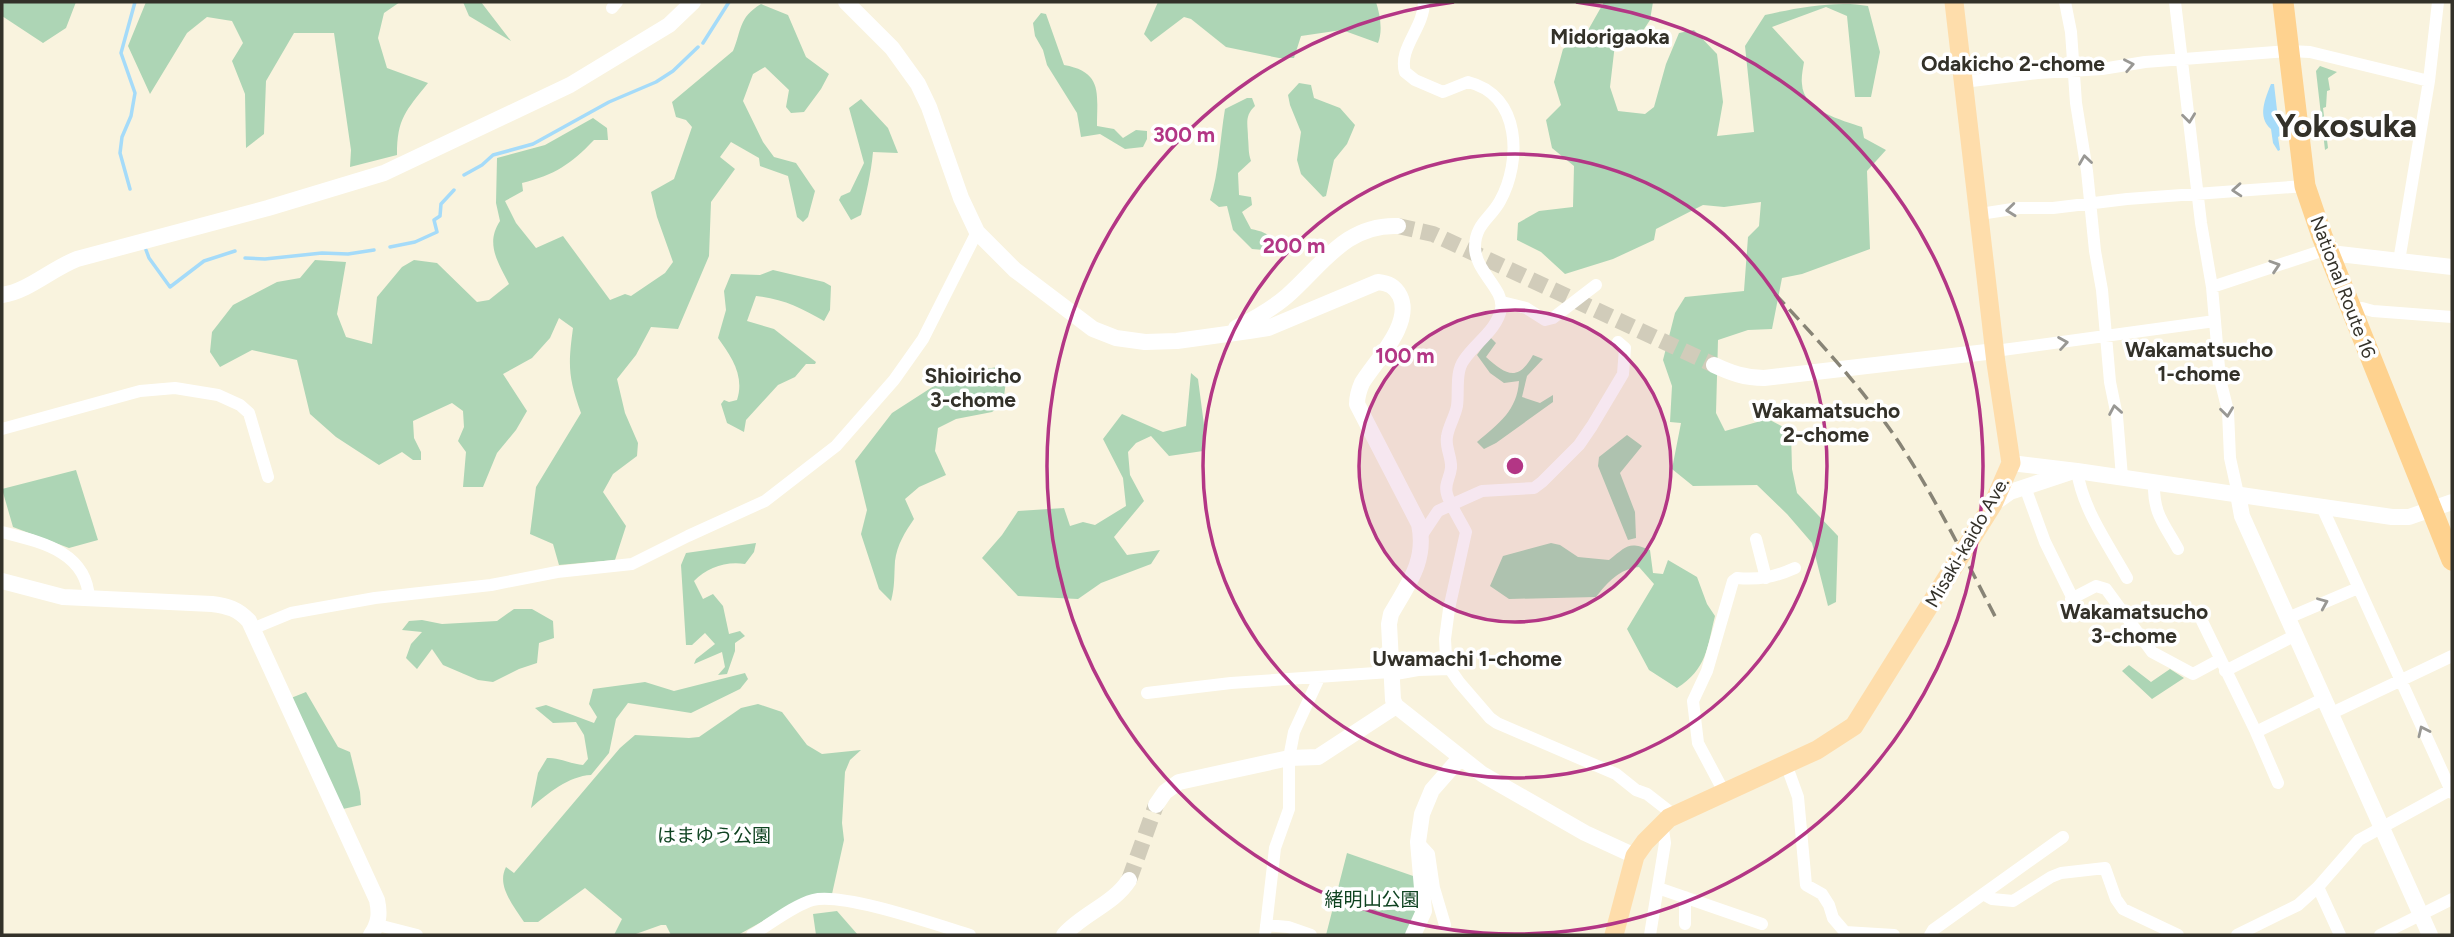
<svg xmlns="http://www.w3.org/2000/svg" width="2454" height="937" font-family="Figtree,'Noto Sans JP',sans-serif">
  <style>
    .green { fill: #add5b5 }
    .water { fill: #a5dbf9 }
    .lines { fill: none; stroke-linecap: round; stroke-linejoin: round }
    .stream { stroke: #a5dbf9; stroke-width: 3.5 }
    .tertiary-tunnel { stroke: #d1ccba; stroke-width: 16; stroke-dasharray: 16 8; stroke-linecap: butt }
    .minor { stroke: #fff; stroke-width: 12 }
    .tertiary { stroke: #fff; stroke-width: 16 }
    .primary { stroke: #feddab; stroke-width: 19 }
    .trunk { stroke: #fed28f; stroke-width: 21 }
    .rail { stroke: #888476; stroke-width: 3.5; stroke-dasharray: 14 7; stroke-linecap: butt }
    .oneway { stroke: #999894 }
    .ring { fill: none; stroke: #b33685; stroke-width: 3.5 }
    .labels { text-anchor: middle; dominant-baseline: central; stroke-width: 7; stroke-linejoin: round; paint-order: stroke }
    .street-label { font-size: 19px; fill: #333129; stroke: #fff }
    .park-label { font-size: 19px; fill: #0f4321; stroke: #fff }
    .neighbourhood-label { font-size: 21px; font-weight: bold; fill: #333129; stroke: #fff }
    .town-label { font-size: 33px; font-weight: bold; fill: #333129; stroke: #fff }
    .centre { fill: #b33685; stroke: #fff; stroke-width: 3.5 }
    .ring-label { font-size: 21px; text-anchor: middle; font-weight: bold; fill: #b33685; stroke: #fff; stroke-width: 7; stroke-linejoin: round; paint-order: stroke }
  </style>
  <rect width="100%" height="100%" fill="#f9f3de"/>
  <path class="green" d="M2 2H76L66 28 43 43 2 16Z
    M146 2H400L384 13 378 38 387 68 428 83C406 111 397 118 397 155L350 167 351 150 334 33H294L266 81 264 134 246 148 245 94 232 61 243 43 232 21 207 17 187 33 150 94 128 46Z
    M463 2H481L511 41 469 16Z
    M1158 2H1376C1380 14 1383 31 1378 43L1342 30 1301 36 1294 58H1279L1226 47 1191 19 1184 17 1151 42 1144 34Z
    M1604 2H1653L1650 20 1635 43 1615 44 1610 87 1618 111 1645 114 1654 107 1666 64 1679 33 1694 30 1717 54 1723 102 1717 136 1754 132 1745 46 1765 15C1795 8 1838 0 1868 6L1880 52 1871 97H1855L1847 16 1826 7 1772 27 1804 62C1803 69 1801 77 1802 84 1803 111 1842 120 1862 127L1864 138 1886 150 1867 171 1870 249 1802 274 1782 278 1772 329 1748 330 1718 340 1716 413 1725 431 1768 419 1791 431 1792 469 1797 493 1838 536 1836 602 1828 606 1812 543 1787 514 1757 485 1693 486 1672 469 1681 423 1670 422 1672 386 1663 360 1675 313 1685 297 1744 291 1748 237 1759 226 1761 202 1724 207 1703 205 1656 229 1654 240 1613 259 1565 274 1541 252 1517 240 1518 223 1539 211 1573 207 1574 166 1552 148 1546 120 1561 105 1554 82 1563 49 1587 32Z
    M761 4 788 15 806 57 829 74 821 89 804 112 791 113 786 107 789 90 765 67 753 74 743 101 763 142 774 157 796 163 815 191 808 217 803 222 797 217 788 176 760 166 759 158 731 142 720 157 735 169 711 202 709 256 678 329 651 327 636 355 617 379 625 413 638 443 637 456 613 474 603 492 626 526 615 560 559 565 553 544 530 534 536 487 581 413C568 377 568 365 573 328L559 318 550 338 532 358 503 374 527 411 516 430 497 453 483 487H463L466 452 458 441 464 427 463 411 452 403 413 421 414 438 421 452V460H413L402 452 379 465 336 437 310 414 297 360 252 350 220 367 210 352 212 332 233 305 277 282 300 278 315 260 346 262 337 314 346 337 372 344 377 297 402 267 414 260 437 263 477 302 489 300 509 284C498 262 485 244 500 221L496 203 497 158 545 145 593 118 607 128 608 140H594C571 164 555 175 522 183L523 191 505 201 516 223 536 248 563 236 610 300 625 294 631 296 665 273 673 262 657 217 651 192 674 179 692 127 686 120 676 117 672 102 733 51C742 30 738 18 761 4Z
    M1041 13 1046 14 1064 65C1103 72 1097 93 1097 126L1114 129 1123 138 1136 130 1147 131V139L1143 147 1125 149 1100 134 1081 137 1077 113 1047 65 1043 50 1035 36 1033 23Z
    M2320 66 2337 72 2328 78 2330 90 2327 91 2326 107 2323 108 2328 148 2325 150 2316 71Z
    M1299 83 1311 85 1314 98 1340 108 1355 125 1347 144 1334 160 1326 196 1323 197 1301 174 1297 160 1301 132 1290 105 1288 95Z
    M1247 98H1252L1255 106C1244 116 1248 125 1248 138 1249 147 1248 152 1251 161L1238 173 1239 195 1251 197 1252 205 1242 212 1251 229C1266 232 1273 235 1276 251L1252 249 1233 230 1227 206 1219 207 1210 200C1219 173 1220 138 1225 109Z
    M861 99 888 128 898 153 873 152C871 174 866 194 861 215L851 220 839 200 841 196 850 192 864 163 849 108Z
    M773 270 824 282 831 286 830 310 824 321C802 308 781 298 756 296L747 321 774 329 816 362 815 364H806L795 377 778 385 746 420 744 432 727 423 721 404 724 400 729 402 737 400C745 376 731 356 718 338L726 310 724 291 731 274 760 275Z
    M1490 337 1496 343 1486 357C1506 375 1518 382 1533 355L1543 359 1527 376 1522 397 1540 403 1553 395V402L1496 443 1484 449 1477 442C1499 423 1517 411 1519 381L1504 383 1490 373 1477 355Z
    M1003 366 1006 381 1003 404 992 412 956 419 938 428 935 451 946 475 919 487 905 499 914 519C905 532 897 545 895 561 894 575 895 587 891 601L879 589 861 534 867 510 855 461 892 413 951 375Z
    M1191 373 1198 379 1204 425 1203 451 1169 456 1151 436 1136 443 1128 452 1130 475 1144 501 1114 537 1127 555 1160 550 1151 564 1101 583 1078 599 1018 596 982 558 1002 535 1018 511 1064 508 1070 526 1083 522 1095 525 1126 506 1123 478 1103 439 1122 414 1163 432 1186 426Z
    M1627 435 1642 446 1620 473 1635 512 1636 538 1628 540 1598 466 1599 457Z
    M76 470 98 540 69 548 13 527 2 489Z
    M756 543 754 552 745 564C725 561 707 568 694 581L703 599 713 594 723 606 729 634 740 631 745 636 735 643V651L727 674 718 675 725 667 722 652 694 664 696 659 715 644 705 633 692 645H686L681 565 686 553Z
    M1551 543 1560 545 1578 557 1609 560C1627 546 1628 541 1650 550L1653 573 1663 574 1668 560 1697 577 1707 604 1715 616C1707 648 1707 669 1677 688L1649 670 1627 629 1654 584 1639 567C1619 569 1608 582 1596 597L1509 599 1490 586 1503 556Z
    M514 609H532L553 621 554 638 539 643 537 663 519 669 493 682 478 680 443 665 432 649 417 669 406 658 411 644 422 632 402 630 409 621 422 620 442 624 497 621Z
    M2129 665 2151 682 2170 669 2184 678 2152 699 2122 671Z
    M745 673 748 679 740 689 691 713 628 703 616 719 609 753 591 775C569 776 548 793 531 808L538 773 547 758C559 757 570 764 583 765L588 759 584 735 576 722 553 723 535 708 546 705 594 723 597 717 589 704 593 689 645 682 674 691Z
    M306 692 338 747 350 752 360 792 361 805 343 809 291 698Z
    M758 704 782 712 807 745 822 754 861 750 850 760 845 772 842 823 844 840 832 894 802 899 738 935H671L666 925H661L633 935H614L622 919 585 888 538 922H524C514 906 496 886 506 867L514 873 620 748 635 735 689 738 699 737 741 708Z
    M1347 853 1416 877 1419 903 1406 935H1326Z
    M837 911 858 935H816L813 914Z"/>
  <path class="water" d="M2271 84H2274L2280 136 2278 137 2280 150 2278 151 2273 143 2271 129C2257 117 2265 99 2271 84Z"/>
  <g class="lines">
    <path class="stream" d="M703 43 729 2
      M464 175 482 165 493 155 533 144 609 102 656 82 673 71 698 47
      M130 189 120 153 122 137 131 116 135 93 121 53 135 2
      M390 247 415 242 437 232 434 220 440 216 441 204 454 190
      M146 250 149 258 170 287 204 261 235 251
      M245 258 265 259 322 253 348 254 374 250"/>
    <path class="tertiary-tunnel" d="M1398 226 1433 234 1714 365
      M1129 880 1156 805"/>
    <path class="minor" d="M1424 2C1424 28 1398 48 1405 72L1415 80 1443 92 1468 82C1521 95 1522 161 1500 201 1491 218 1475 224 1475 247 1475 272 1505 289 1501 309 1497 330 1475 343 1464 360 1455 372 1459 392 1457 406 1455 417 1448 427 1447 437 1445 447 1452 458 1451 468 1450 478 1444 484 1447 494 1449 503 1461 522 1466 532L1449 609 1445 639 1446 657 1450 669 1459 682 1490 718 1497 723 1616 774 1636 790 1647 794 1674 815
      M2065 2 2071 32 2076 103 2087 171 2095 251 2102 290 2110 382 2117 416 2122 477
      M2175 2 2201 223 2212 287 2220 379 2228 411 2230 458 2238 494
      M612 8 617 2
      M1963 82 2038 73 2102 69 2145 62 2289 51 2310 52 2429 81
      M1980 214 2019 208H2053L2127 199 2305 186
      M2399 261 2429 81 2438 2
      M2212 287 2318 252 2332 253
      M1502 302 1526 308 1545 320 1553 318 1596 285
      M2362 308 2373 311 2452 317
      M1995 351 2215 321
      M2 429 140 391 175 388 218 395 240 405 249 413 268 477
      M2077 471C2083 510 2108 544 2127 578
      M2154 482C2153 513 2163 522 2178 549
      M2025 487 2045 542 2078 609
      M2322 507 2452 793
      M2 532C40 542 87 551 89 599
      M1422 535 1438 511 1453 504 1482 491 1534 488 1542 482 1579 445 1592 426 1623 374 1625 348 1618 342
      M1756 539 1766 578
      M2071 599 2096 586 2106 589 2152 652 2193 674 2219 660
      M2288 618 2358 588
      M2202 621 2256 732 2325 698
      M252 629 291 613 375 598 491 585 557 572 632 564 688 536 765 501 836 446 894 380 923 339 977 232
      M2225 671 2296 635
      M1390 675 1418 670 1450 669
      M1147 693 1231 683 1390 672
      M2332 713 2452 656
      M2256 732 2278 783
      M1786 764 1798 797 1806 885 1822 894 1829 905 1833 918 1845 932 1894 935
      M1724 792 1698 743 1693 701 1707 671 1733 581 1737 578C1759 580 1775 577 1795 568
      M1418 842 1429 854 1434 888 1445 925
      M2318 887 2340 935
      M1658 888 1762 924
      M1983 894 1992 899 2013 901 2051 877 2061 873 2105 868 2116 899 2123 909 2178 935
      M1685 897V924
      M378 925 417 935
      M1266 925 1288 927 1311 935
      M752 935C769 925 794 905 813 900 843 892 937 925 970 935
      M1265 935 1275 848 1289 809V758L1294 732 1319 678
      M1650 935 1665 843 1662 823
      M1930 935 1933 930 2063 837
      M2237 935 2298 905 2318 887 2359 840 2452 789
      M2380 935 2452 899"/>
    <path class="tertiary" d="M846 2 892 48 918 84 929 107 961 198 977 232 1015 270 1093 329 1116 338 1145 342 1177 341 1249 331 1268 328 1378 282C1388 283 1395 286 1400 296 1413 324 1376 360 1362 383 1359 390 1357 396 1357 404L1419 524C1427 561 1408 584 1391 614L1389 624 1393 700 1396 706 1318 757 1289 758 1179 782 1165 792 1156 805
      M2339 254 2452 267
      M2 295C29 291 51 269 77 259L268 208 384 173 570 85 669 25 693 2
      M1236 328C1254 319 1272 309 1287 296 1323 264 1346 224 1398 226
      M1714 365C1731 373 1745 378 1764 378L1995 351
      M2011 463 2077 471 2392 517H2409L2452 502
      M2238 494 2242 516 2430 935
      M1993 504 2010 492 2071 472
      M2 581 63 597 212 604C228 606 238 609 249 621L377 900C380 914 379 923 371 935
      M1396 706 1482 774 1585 833 1635 856
      M1064 935C1082 914 1114 904 1129 880
      M1413 935 1424 911 1418 842 1422 814 1432 790 1460 758"/>
    <path class="primary" d="M1614 935 1635 856 1645 842 1669 818 1817 750 1854 726 1993 504 2011 463 1996 363 1954 2"/>
    <path class="trunk" d="M2283 2 2305 186 2322 236 2452 560"/>
    <path class="rail" d="M1775 294C1815 337 1855 380 1889 428 1930 486 1964 557 1997 620"/>
  </g>
  <defs><path id="oneway-chevron" d="M-2-3.5L2.5 0L-2 3.5" fill="none" stroke-width="1.6" stroke-linecap="round" stroke-linejoin="round" transform="scale(1.75)"/></defs>
  <g class="oneway">
    <use href="#oneway-chevron" transform="translate(2129 65) rotate(-11)"/>
    <use href="#oneway-chevron" transform="translate(2189 118) rotate(83)"/>
    <use href="#oneway-chevron" transform="translate(2085 160) rotate(-98)"/>
    <use href="#oneway-chevron" transform="translate(2237 190) rotate(176)"/>
    <use href="#oneway-chevron" transform="translate(2011 210) rotate(174)"/>
    <use href="#oneway-chevron" transform="translate(2275 266) rotate(-18)"/>
    <use href="#oneway-chevron" transform="translate(2063 343) rotate(-9)"/>
    <use href="#oneway-chevron" transform="translate(2115 410) rotate(-100)"/>
    <use href="#oneway-chevron" transform="translate(2227 412) rotate(83)"/>
    <use href="#oneway-chevron" transform="translate(2323 603) rotate(-23)"/>
    <use href="#oneway-chevron" transform="translate(2423 731) rotate(-115)"/>
  </g>
  <circle cx="1515" cy="466" r="156" fill="#b33685" fill-opacity=".12"/>
  <g class="ring">
    <circle cx="1515" cy="466" r="156"/>
    <circle cx="1515" cy="466" r="312"/>
    <path d="M1576 2A468 468 0 1 1 1454 2"/>
  </g>
  <g class="labels">
    <g class="street-label">
      <text transform="translate(2343 287) rotate(69)">National Route 16</text>
      <text transform="translate(1967 542) rotate(-60)">Misaki-kaido Ave.</text>
    </g>
    <g class="park-label">
      <text x="714" y="835">はまゆう公園</text>
      <text x="1372" y="899">緒明山公園</text>
    </g>
    <g class="neighbourhood-label">
      <text x="1610" y="36">Midorigaoka</text>
      <text x="2013" y="63">Odakicho 2-chome</text>
      <text x="2199" y="349">Wakamatsucho<tspan x="2199" dy="24">1-chome</tspan></text>
      <text x="973" y="375">Shioiricho<tspan x="973" dy="24">3-chome</tspan></text>
      <text x="1826" y="410">Wakamatsucho<tspan x="1826" dy="24">2-chome</tspan></text>
      <text x="2134" y="611">Wakamatsucho<tspan x="2134" dy="24">3-chome</tspan></text>
      <text x="1467" y="658">Uwamachi 1-chome</text>
    </g>
    <g class="town-label">
      <text x="2346" y="125">Yokosuka</text>
    </g>
  </g>
  <circle cx="1515" cy="466" r="10" class="centre"/>
  <g class="ring-label">
    <text x="1184" y="142">300 m</text>
    <text x="1294" y="253">200 m</text>
    <text x="1405" y="363">100 m</text>
  </g>
  <rect width="2454" height="937" fill="none" stroke="#333129" stroke-width="7"/>
</svg>
